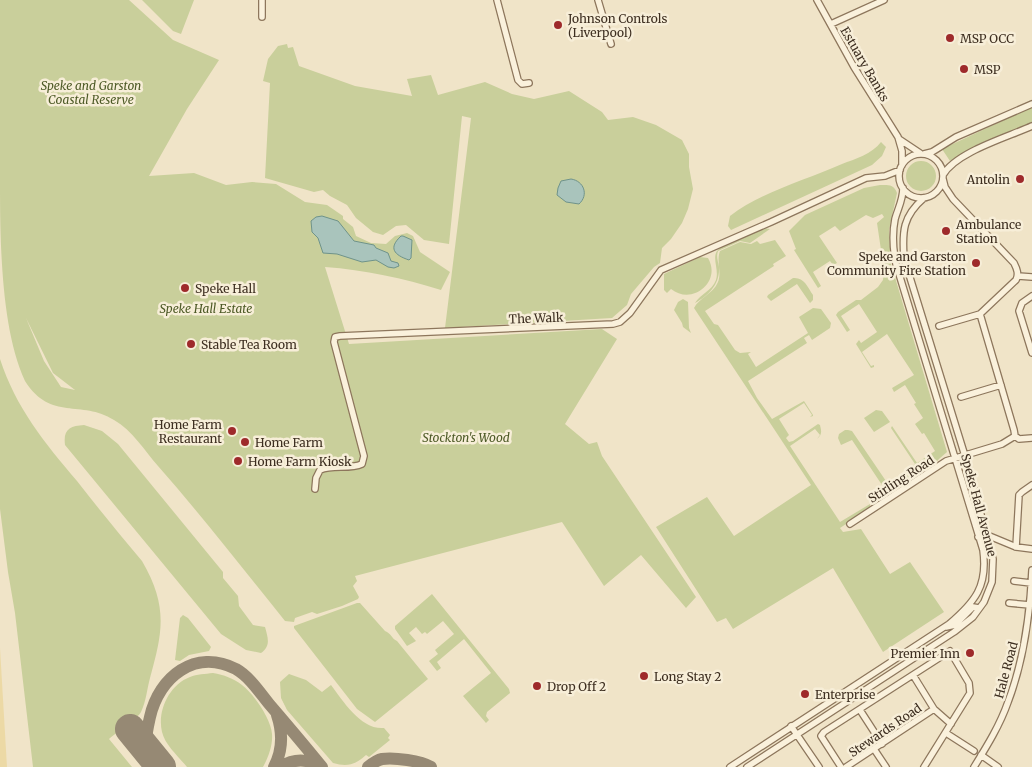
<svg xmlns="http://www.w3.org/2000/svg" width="1032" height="767" font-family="Merriweather,serif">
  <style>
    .green { fill: #c9cf9b; fill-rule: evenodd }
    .sand { fill: #ecd9a5 }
    .water { fill: #a9c4bc; stroke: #6f938a }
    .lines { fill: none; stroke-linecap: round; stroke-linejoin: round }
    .taxiway { stroke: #968974; stroke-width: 12 }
    .runway { stroke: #968974; stroke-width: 30 }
    .minor-casing { stroke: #8d765c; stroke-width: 8 }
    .minor { stroke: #faf1dc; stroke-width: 5.5 }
    .poi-dot { fill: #9e2a2b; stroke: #f7eed8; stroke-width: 2 }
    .labels { text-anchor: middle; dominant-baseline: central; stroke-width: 5; stroke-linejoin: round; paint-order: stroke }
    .poi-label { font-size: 12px; fill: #3d2e20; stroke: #f7eed8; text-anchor: start }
    .street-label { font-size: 12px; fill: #3d2e20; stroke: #f7eed8 }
    .park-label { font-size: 12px; font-style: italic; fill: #4d5a26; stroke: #f7eed8 }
  </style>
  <rect width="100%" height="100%" fill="#f0e4c8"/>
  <path class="green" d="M0 0H129L173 40 219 60 187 109 149 176 194 173 226 185 252 182 276 184 305 202 327 205 343 216V219L353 227 356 236 371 243 386 244 395 236 407 233 413 236 420 252 450 272 441 290C403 278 365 270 325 267L349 344 602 329 617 339 565 424 589 444 597 442 602 456 696 597 686 608 641 555 604 586 562 522 355 576 357 581 353 586 359 597 358 599 342 606 317 614 312 612 295 618 294 622 285 621C243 569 202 516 158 466 145 451 132 430 114 420 81 399 51 422 25 381 0 327 0 235 0 174 0 116 0 58 0 0ZM26 318 53 373 75 390 61 387 44 361Z
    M142 0H194L181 34 173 31Z
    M287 44 288 48 293 47 299 66 355 86 412 96 407 79 431 75 438 95 485 82 512 94 534 99 569 91 602 112 608 120 633 117 656 125 682 140 689 154V167L693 189 688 209 682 223 671 239 662 248 660 263 654 267 631 294 627 305 612 318 445 328 471 118 462 116 449 244 424 240 406 225 396 226 383 235 373 232 356 218 347 205 330 196 323 190 314 192 265 178 270 83 263 81 268 59 278 46Z
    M1032 107V123L950 161 942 149Z
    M881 142 886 147 882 156 872 165 731 230 728 226 730 216C761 192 806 180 842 164 855 159 872 154 881 142Z
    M906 176a15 15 0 1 1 30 0a15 15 0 1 1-30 0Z
    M880 185C888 185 894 184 897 193L889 230 891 264 947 452 939 459 929 470 899 490 895 480 915 464 891 428 892 426 917 463 935 451 924 433 922 434 915 424 923 418 914 404 916 403 905 385 894 392 892 388 914 375 887 334 862 352 871 366 874 365V367L871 368 856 344 859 340 861 343 877 332 859 304 841 316 850 330 847 332 836 315 838 312 856 300H861L878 287 883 280 884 270 877 223 884 217 882 214 873 218 866 215 840 231 835 226 819 236 837 263 833 265 830 261 813 272 821 286 818 288 794 250 796 249 789 231 805 215 864 188Z
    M764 228 770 229 750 243 740 241 718 251C716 257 718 261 719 267 720 284 709 295 695 303 700 294 712 291 716 280 719 271 713 260 716 253 718 245 755 231 764 228Z
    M775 240 786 256 773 264 774 266 705 311 714 324 718 325 735 350 740 353 751 352 748 354 756 367 808 333 799 317 813 308 821 309 831 323 830 328 812 340 809 335 804 338 807 343 748 381 757 398 772 419 804 401 813 415V416L810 417 812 415 804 403 779 419 789 435 786 438 789 442 793 441 818 424 820 425C821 430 823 434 817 439L820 435 815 429 790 446 840 522 870 504V508L840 528 843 532 861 529 890 574 910 562 944 612 883 652 833 568 733 629 726 618 717 622 656 527 707 497 734 536 811 485 694 308C699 298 713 294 718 282 722 272 716 261 720 251L740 242 751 244 757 241 760 244Z
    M700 257 708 258C722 282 692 306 671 289L667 293 664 290V274Z
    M793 278C804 277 807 286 813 295V300L810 303 797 284 771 301 767 297 768 295Z
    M683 299 688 302 689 328 691 333 683 327 682 323 674 310 678 302Z
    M0 359C16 408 44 442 77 481 98 508 120 535 142 561 168 606 163 631 150 678 147 689 146 702 141 712 138 718 116 733 109 739L132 767H33L15 613 8 572 0 509Z
    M876 410 882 411 890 422 874 432 864 418Z
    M84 425 102 431 118 444 223 572V578L238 596 239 606 253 625 265 627C268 638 271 646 261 653L246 650 221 634 65 445C63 429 70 426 84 425Z
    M845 430H848L852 431 888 484 893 481 898 491 878 503 874 500 886 491 852 440 841 445 838 438 839 434Z
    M432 594 509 689 510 693 487 712 486 716 489 720 486 723 463 696 491 673 464 639 437 662 441 668 437 671 429 661 438 654 435 650 454 634 443 621 427 634 425 632 422 634 416 627 409 633 416 641 407 646 395 629V626Z
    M357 603H360L385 631C391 633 392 639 397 641L428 679 375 722 357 709 294 628V626Z
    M183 615 188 618 211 647 209 651 189 655 180 661 175 660 180 618Z
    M213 673C224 675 233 678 242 685 253 693 271 719 272 734 273 745 268 758 263 767H187C179 757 165 745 162 732 157 711 169 685 190 677 197 674 205 674 213 673Z
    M289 674 306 680 322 692 331 685C343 701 361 730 384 728L390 735 388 738 390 740 369 757 366 755C355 765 347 767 333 763L287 710 281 698 280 682Z"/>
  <path class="sand" d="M0 648 7 767H0Z"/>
  <path class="water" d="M571 179C584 181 589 195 579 204L566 202 557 195 558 188 561 181Z
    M322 216 338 221 354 241 374 245 376 248 388 253 391 261 398 263 399 266 394 268 388 267 376 260 362 262 337 254 323 253 318 238 312 232 311 221 316 217Z
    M401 236H403L412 240 411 258 409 260C394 255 388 248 401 236Z"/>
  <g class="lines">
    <path class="taxiway" d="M155 760C143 743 146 735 150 717 159 677 195 648 236 669 250 677 260 693 270 705 288 726 305 746 322 767
      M274 767C283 750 283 733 277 715
      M280 767C293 759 306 758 319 766
      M368 767C373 763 377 760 382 759 394 757 421 761 431 767"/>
    <path class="runway" d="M130 729 161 767"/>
    <defs>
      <path id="minor" d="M497 0 518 80 522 84 529 83
        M598 0 611 44
        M817 0 854 67 898 137 902 151V165
        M262 17V0
        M831 24 884 0
        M899 139 920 153
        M924 154 932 152 956 137 1032 104
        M899 176a22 22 0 1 1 44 0a22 22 0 1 1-44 0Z
        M943 175C956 152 1008 137 1032 126
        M1018 276 1032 277
        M1032 296 1022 303 1019 311 1032 353
        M939 326 980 314
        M961 397 1001 385
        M1015 436 1019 439 1032 438
        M315 489 316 478 320 470C333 464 349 470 362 464L364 456 334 342 335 337 340 336 613 324 620 322 630 313 661 270 771 222 866 178 885 176 900 170
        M850 524 946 461 1002 444 1015 436 1014 430 980 314 1016 280C1019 274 1017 269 1014 263L953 199 945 187 943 179
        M978 537 987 535 1016 547 1032 549
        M1016 547 1019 495 1022 492 1032 485
        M1014 581 1031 583
        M1009 603 1030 605
        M946 627 955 625 973 607 979 608
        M913 675 934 709 951 724
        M860 710 882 744
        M791 726 819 767
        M946 733 974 751
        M874 749 886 767
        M981 755 998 767
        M730 767 949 624C975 602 988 586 983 550L896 264C893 249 892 234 895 219 898 208 903 200 903 188
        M747 767 954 632 973 617 984 602 992 582 993 559 965 456 904 258C902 231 903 216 924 198
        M841 767 821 736 824 732 950 651 969 683 970 693 924 767
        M846 767 934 709
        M974 767C987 746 1000 725 1008 702 1024 660 1030 615 1032 570"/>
    </defs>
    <use href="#minor" class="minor-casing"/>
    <use href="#minor" class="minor"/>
  </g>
  <g class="poi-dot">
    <circle cx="558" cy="25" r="5"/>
    <circle cx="950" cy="38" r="5"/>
    <circle cx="964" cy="69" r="5"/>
    <circle cx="1020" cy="179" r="5"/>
    <circle cx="946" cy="231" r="5"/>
    <circle cx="976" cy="263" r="5"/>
    <circle cx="185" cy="288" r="5"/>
    <circle cx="191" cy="344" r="5"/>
    <circle cx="232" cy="431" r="5"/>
    <circle cx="245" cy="442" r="5"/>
    <circle cx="238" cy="461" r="5"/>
    <circle cx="970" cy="653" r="5"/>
    <circle cx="644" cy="676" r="5"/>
    <circle cx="537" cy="686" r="5"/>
    <circle cx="805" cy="694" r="5"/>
  </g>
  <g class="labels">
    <g class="poi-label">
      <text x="568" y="18">Johnson Controls<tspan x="568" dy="14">(Liverpool)</tspan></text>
      <text x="960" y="38">MSP OCC</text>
      <text x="974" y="69">MSP</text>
      <text x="1010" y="179" text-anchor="end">Antolin</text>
      <text x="956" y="224">Ambulance<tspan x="956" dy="14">Station</tspan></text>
      <text x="966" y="256" text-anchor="end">Speke and Garston<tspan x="966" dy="14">Community Fire Station</tspan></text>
      <text x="195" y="288">Speke Hall</text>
      <text x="201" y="344">Stable Tea Room</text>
      <text x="222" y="424" text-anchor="end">Home Farm<tspan x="222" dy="14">Restaurant</tspan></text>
      <text x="255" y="442">Home Farm</text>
      <text x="248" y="461">Home Farm Kiosk</text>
      <text x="960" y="653" text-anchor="end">Premier Inn</text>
      <text x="654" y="676">Long Stay 2</text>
      <text x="547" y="686">Drop Off 2</text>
      <text x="815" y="694">Enterprise</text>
    </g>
    <g class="street-label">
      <text transform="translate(865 64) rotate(60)">Estuary Banks</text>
      <text transform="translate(536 318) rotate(-2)">The Walk</text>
      <text transform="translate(901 479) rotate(-33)">Stirling Road</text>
      <text transform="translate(979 505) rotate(75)">Speke Hall Avenue</text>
      <text transform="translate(1006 670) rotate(-75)">Hale Road</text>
      <text transform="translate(885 730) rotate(-34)">Stewards Road</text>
    </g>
    <g class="park-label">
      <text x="91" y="85">Speke and Garston<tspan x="91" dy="14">Coastal Reserve</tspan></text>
      <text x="206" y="308">Speke Hall Estate</text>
      <text x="466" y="437">Stockton's Wood</text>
    </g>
  </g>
</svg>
